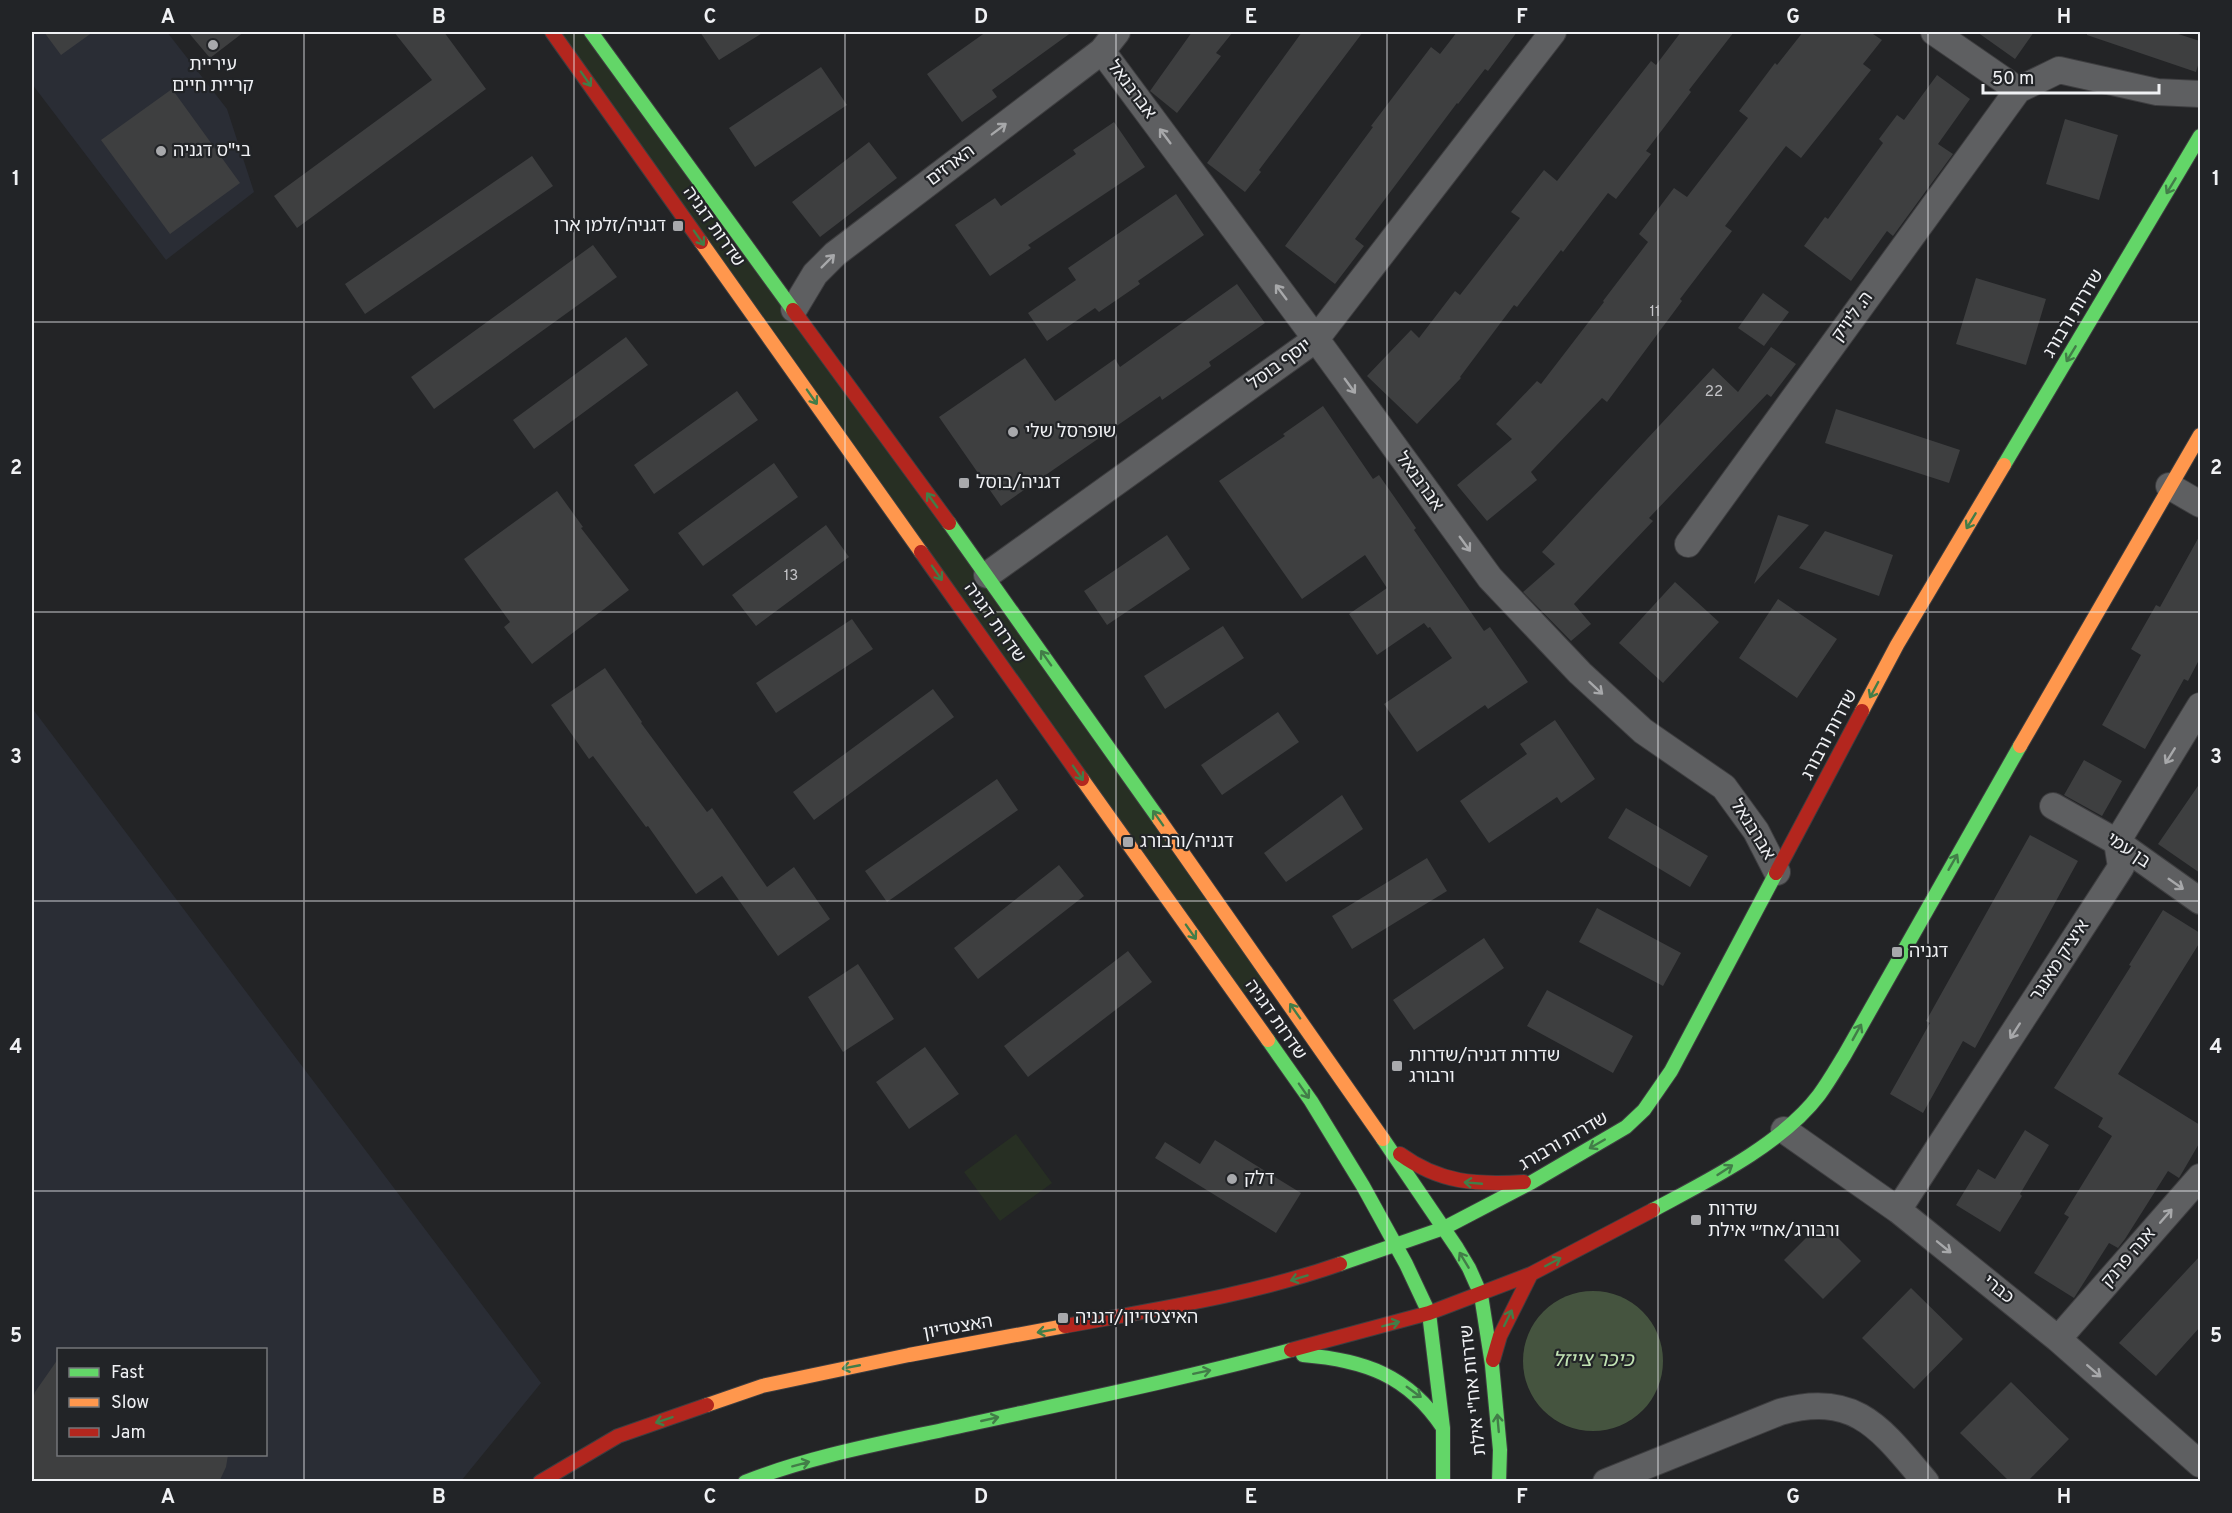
<svg xmlns="http://www.w3.org/2000/svg" width="2232" height="1513" font-family="Overpass,'Noto Sans Hebrew',sans-serif">
  <style>
    .built { fill: #2a2d35; fill-rule: evenodd }
    .green { fill: #272f23 }
    .water { fill: #45543f }
    .building { fill: #3e3f40 }
    .lines { fill: none; stroke-linecap: round; stroke-linejoin: round }
    .street-casing { stroke: #3e3e40; stroke-width: 28 }
    .fast-casing { stroke: #3e3e40; stroke-width: 16 }
    .slow-casing { stroke: #3e3e40; stroke-width: 16 }
    .jam-casing { stroke: #3e3e40; stroke-width: 16 }
    .street { stroke: #5e5f61; stroke-width: 26 }
    .fast { stroke: #63d668; stroke-width: 14 }
    .slow { stroke: #ff974d; stroke-width: 14 }
    .jam { stroke: #b3261e; stroke-width: 14 }
    .oneway { stroke: #427d48 }
    .oneway2 { stroke: #a7a8aa }
    .grid { fill: none; stroke: #f0f1f4; stroke-width: 1.5; stroke-opacity: 0.55 }
    .poi-dot { fill: #a8a9ac; stroke: #222427; stroke-width: 2 }
    .labels { text-anchor: middle; dominant-baseline: central; stroke-width: 4.5; stroke-linejoin: round; paint-order: stroke }
    .number-label { font-size: 15px; fill: #c4c4c7 }
    .poi-label { font-size: 18px; fill: #f0f1f4; stroke: #222427; text-anchor: start }
    .street-label { font-size: 18px; fill: #f0f1f4; stroke: #222427 }
    .water-label { font-size: 20px; font-style: italic; fill: #c2e4b4; stroke: #222427 }
    .neatline { fill: none; stroke: #f0f1f4; stroke-width: 2 }
    .grid-label { font-size: 20px; text-anchor: middle; font-weight: bold; fill: #f0f1f4 }
  </style>
  <rect width="100%" height="100%" fill="#232426"/>
  <path class="built" d="M32 32H167L227 109 254 192 166 260 32 84Z
    M32 708 541 1383 461 1481H32ZM58 1350H266V1454H58Z"/>
  <path class="green" d="M561 32H584L1269 979 1241 995Z
    M1016 1134 1052 1183 1000 1221 964 1172Z"/>
  <path class="water" d="M1523 1361a70 70 0 1 1 140 0a70 70 0 1 1-140 0Z"/>
  <path class="building" d="M44 32H93L61 55Z
    M188 32H244L210 58Z
    M394 32H444L486 89 297 228 274 196 432 80Z
    M700 32H764L719 60Z
    M986 32H1072L992 90 997 97 962 122 927 74Z
    M1192 32H1233L1216 53 1221 56 1177 113 1150 91Z
    M1302 32H1363L1259 170 1261 172 1245 192 1207 163Z
    M1457 32H1517L1488 71 1485 69 1458 104 1457 103 1355 239 1364 246 1335 284 1285 246 1373 127 1371 126 1431 47 1440 54Z
    M1681 32H1734L1689 90 1691 92 1646 151 1651 154 1616 199 1608 193 1563 252 1561 250 1517 307 1514 305 1460 377 1461 378 1417 424 1367 376 1411 330 1419 338 1455 291 1460 295 1520 218 1511 212 1544 170 1557 181 1651 61 1656 65Z
    M1803 32H1870L1882 40 1863 64 1871 70 1801 158 1786 146 1725 226 1732 231 1680 299 1682 301 1607 402 1602 398 1531 472 1537 480 1487 521 1457 485 1512 439 1496 424 1537 381 1541 384 1604 302 1603 301 1648 242 1639 234 1674 188 1687 197 1748 118 1739 111 1775 63 1777 65Z
    M1977 32H2034L2015 59Z
    M2087 32H2172L2200 41V59L2196 72 2087 35Z
    M821 67 847 105 755 167 729 128Z
    M1937 75 1970 99 1938 144 1953 154 1893 236 1887 231 1851 281 1804 246 1825 217 1828 219 1883 143 1879 139 1897 115 1904 120Z
    M172 89 240 183 170 234 101 140Z
    M2065 119 2118 135 2099 200 2046 184Z
    M1114 122 1145 167 1028 245 1031 248 990 276 955 225 995 198 1001 206 1076 154 1073 150Z
    M869 142 897 178 820 237 792 202Z
    M532 156 553 186 365 314 345 284Z
    M1176 194 1204 235 1138 281 1140 284 1099 312 1095 308 1047 341 1028 313 1076 280 1068 268Z
    M593 245 617 277 434 409 411 377Z
    M1976 278 2046 299 2026 365 1956 344Z
    M1237 284 1265 323 1209 362 1211 366 1162 400 1160 396 1001 506 939 417 1025 358 1055 401 1115 359 1120 367Z
    M1763 293 1789 312 1764 346 1738 328Z
    M626 337 648 365 534 449 513 420Z
    M1771 347 1796 364 1771 397 1767 394 1649 518 1653 521 1574 604 1591 624 1571 641 1523 592 1555 564 1542 552 1713 368 1738 392Z
    M737 391 758 420 654 494 634 465Z
    M1323 406 1373 479 1379 475 1416 528 1414 530 1484 631 1490 627 1528 682 1488 709 1485 705 1417 752 1384 704 1452 658 1430 627 1428 628 1424 623 1377 655 1349 614 1387 588 1365 555 1302 599 1219 481 1285 436 1283 434Z
    M1836 409 1960 450 1949 483 1825 443Z
    M774 463 798 497 703 566 678 533Z
    M557 491 583 527 581 528 629 590 532 664 504 627 510 622 464 559Z
    M1778 515 1809 525 1754 584Z
    M826 525 849 557 756 626 732 595Z
    M1825 531 1893 555 1879 596 1799 568Z
    M1167 535 1190 569 1107 625 1084 591Z
    M2200 535V658L2188 681 2184 679 2145 749 2102 725 2141 655 2131 649 2156 605 2160 607Z
    M1675 582 1719 622 1663 683 1619 643Z
    M1778 599 1837 639 1797 698 1739 658Z
    M852 619 873 649 776 713 756 683Z
    M1223 626 1244 658 1165 709 1144 676Z
    M605 668 642 722 641 723 707 812 712 808 767 887 794 867 830 919 778 956 722 876 696 894 648 826 646 827 593 756 589 759 551 705Z
    M933 689 954 717 814 820 793 792Z
    M1278 712 1299 742 1222 795 1201 765Z
    M1555 720 1595 779 1561 803 1557 797 1489 843 1460 801 1527 754 1520 744Z
    M2084 760 2122 781 2102 816 2064 795Z
    M997 779 1018 810 887 902 865 871Z
    M2200 783V873L2158 844Z
    M1342 795 1363 829 1286 882 1264 853Z
    M1626 808 1708 856 1690 887 1608 838Z
    M2030 835 2078 861 1975 1048 1963 1041 1923 1113 1890 1094 1930 1023 1926 1021Z
    M1427 858 1447 891 1352 949 1332 916Z
    M1059 865 1084 896 978 979 954 948Z
    M1597 908 1681 953 1663 986 1579 942Z
    M2163 910 2200 933V942L2118 1074 2200 1125V1142L2179 1178 2168 1171 2125 1239 2118 1248 2109 1243 2074 1298 2034 1273 2069 1217 2064 1214 2112 1136 2098 1127 2103 1118 2054 1088 2131 966 2129 965Z
    M1484 938 1504 968 1414 1030 1393 1000Z
    M1128 951 1152 982 1028 1077 1004 1046Z
    M858 964 894 1019 843 1052 808 997Z
    M1547 990 1633 1036 1613 1073 1527 1026Z
    M925 1047 959 1094 909 1129 876 1082Z
    M2025 1130 2049 1145 2020 1194 2022 1196 2000 1232 1956 1205 1978 1169 1995 1179Z
    M1215 1140 1301 1193 1276 1233 1155 1158 1165 1142 1200 1164Z
    M1822 1222 1861 1261 1823 1299 1784 1260Z
    M2200 1256V1327L2156 1376 2119 1343Z
    M1911 1288 1963 1339 1914 1389 1862 1338Z
    M58 1359V1455H228L226 1467 219 1482H35L32 1472V1403L35 1392Z
    M2011 1382 2069 1439 2027 1482H2010L1960 1433Z"/>
  <g class="lines">
    <defs>
      <path id="street" d="M1934 32 2018 90 2059 70 2157 92 2200 94
        M1102 51 1316 339 1490 578 1580 673 1643 731 1724 787 1756 831 1777 872
        M794 309 815 274 835 254 1102 51 1117 32
        M2169 486 2200 504
        M1688 544 2018 90
        M987 575 1316 339 1553 32
        M2053 806 2117 842 2200 901
        M1784 1130 1898 1210 2058 1339 2200 1464
        M1898 1210 2121 867 2117 842 2200 706
        M2058 1339 2200 1177
        M1606 1482 1780 1412C1856 1391 1881 1429 1926 1482"/>
      <path id="fast" d="M591 32 793 310
        M2004 465 2200 136
        M949 523 1159 819
        M1268 1040 1311 1101 1363 1186 1406 1264 1429 1313 1443 1428V1482
        M1383 1139 1457 1248 1469 1268 1481 1295 1492 1365 1500 1450 1499 1482
        M1653 1210C1707 1181 1781 1145 1819 1095 1828 1083 1836 1069 1844 1056L2020 746
        M1340 1264 1444 1228 1532 1182 1626 1127 1644 1110 1671 1071 1776 873
        M1303 1355C1364 1360 1408 1375 1443 1428
        M745 1482C811 1456 883 1443 952 1428 1065 1403 1179 1380 1291 1350"/>
      <path id="slow" d="M701 242 921 552
        M1862 711 1897 645 2004 465
        M2020 746 2200 435
        M1082 779 1268 1040
        M1159 819 1383 1139
        M707 1405 762 1386 909 1355 1065 1326"/>
      <path id="jam" d="M552 32 701 242
        M793 310 949 523
        M921 552 1082 779
        M1776 873 1862 711
        M1400 1154C1440 1183 1476 1185 1524 1182
        M1065 1326C1158 1309 1251 1295 1340 1264
        M1291 1350 1429 1313 1531 1274 1653 1210
        M1493 1360 1500 1336 1531 1274
        M540 1482 618 1436 707 1405"/>
    </defs>
    <use href="#street" class="street-casing"/>
    <use href="#fast" class="fast-casing"/>
    <use href="#slow" class="slow-casing"/>
    <use href="#jam" class="jam-casing"/>
    <use href="#street" class="street"/>
    <use href="#fast" class="fast"/>
    <use href="#slow" class="slow"/>
    <use href="#jam" class="jam"/>
  </g>
  <defs><path id="oneway-shaft" d="M-6 0H5M1.5-3L5.5 0L1.5 3" fill="none" stroke-width="1.6" stroke-linecap="round" stroke-linejoin="round" transform="scale(1.5)"/></defs>
  <g class="oneway">
    <use href="#oneway-shaft" transform="translate(586 79) rotate(55)"/>
    <use href="#oneway-shaft" transform="translate(2171 186) rotate(121)"/>
    <use href="#oneway-shaft" transform="translate(699 238) rotate(55)"/>
    <use href="#oneway-shaft" transform="translate(2071 354) rotate(121)"/>
    <use href="#oneway-shaft" transform="translate(812 397) rotate(55)"/>
    <use href="#oneway-shaft" transform="translate(932 500) rotate(-126)"/>
    <use href="#oneway-shaft" transform="translate(1971 521) rotate(121)"/>
    <use href="#oneway-shaft" transform="translate(937 573) rotate(55)"/>
    <use href="#oneway-shaft" transform="translate(1046 658) rotate(-125)"/>
    <use href="#oneway-shaft" transform="translate(1874 690) rotate(118)"/>
    <use href="#oneway-shaft" transform="translate(1078 773) rotate(55)"/>
    <use href="#oneway-shaft" transform="translate(1158 818) rotate(-125)"/>
    <use href="#oneway-shaft" transform="translate(1953 862) rotate(-60)"/>
    <use href="#oneway-shaft" transform="translate(1191 932) rotate(55)"/>
    <use href="#oneway-shaft" transform="translate(1295 1011) rotate(-125)"/>
    <use href="#oneway-shaft" transform="translate(1857 1032) rotate(-61)"/>
    <use href="#oneway-shaft" transform="translate(1304 1091) rotate(55)"/>
    <use href="#oneway-shaft" transform="translate(1597 1144) rotate(150)"/>
    <use href="#oneway-shaft" transform="translate(1725 1170) rotate(-33)"/>
    <use href="#oneway-shaft" transform="translate(1473 1183) rotate(-175)"/>
    <use href="#oneway-shaft" transform="translate(1464 1260) rotate(-121)"/>
    <use href="#oneway-shaft" transform="translate(1553 1262) rotate(-28)"/>
    <use href="#oneway-shaft" transform="translate(1299 1278) rotate(163)"/>
    <use href="#oneway-shaft" transform="translate(1508 1318) rotate(-64)"/>
    <use href="#oneway-shaft" transform="translate(1391 1324) rotate(-15)"/>
    <use href="#oneway-shaft" transform="translate(1046 1331) rotate(170)"/>
    <use href="#oneway-shaft" transform="translate(851 1367) rotate(169)"/>
    <use href="#oneway-shaft" transform="translate(1202 1372) rotate(-12)"/>
    <use href="#oneway-shaft" transform="translate(1414 1392) rotate(36)"/>
    <use href="#oneway-shaft" transform="translate(990 1419) rotate(-13)"/>
    <use href="#oneway-shaft" transform="translate(664 1420) rotate(161)"/>
    <use href="#oneway-shaft" transform="translate(1498 1423) rotate(-95)"/>
    <use href="#oneway-shaft" transform="translate(801 1464) rotate(-15)"/>
  </g>
  <g class="oneway2">
    <use href="#oneway-shaft" transform="translate(999 129) rotate(-37)"/>
    <use href="#oneway-shaft" transform="translate(1165 136) rotate(-127)"/>
    <use href="#oneway-shaft" transform="translate(828 261) rotate(-45)"/>
    <use href="#oneway-shaft" transform="translate(1281 292) rotate(-127)"/>
    <use href="#oneway-shaft" transform="translate(1350 386) rotate(54)"/>
    <use href="#oneway-shaft" transform="translate(1465 544) rotate(54)"/>
    <use href="#oneway-shaft" transform="translate(1596 688) rotate(43)"/>
    <use href="#oneway-shaft" transform="translate(2170 756) rotate(122)"/>
    <use href="#oneway-shaft" transform="translate(2176 884) rotate(35)"/>
    <use href="#oneway-shaft" transform="translate(2015 1031) rotate(123)"/>
    <use href="#oneway-shaft" transform="translate(2166 1216) rotate(-49)"/>
    <use href="#oneway-shaft" transform="translate(1944 1247) rotate(39)"/>
    <use href="#oneway-shaft" transform="translate(2094 1371) rotate(41)"/>
  </g>
  <path class="grid" d="M304 32V1482M574 32V1482M845 32V1482M1116 32V1482M1387 32V1482M1658 32V1482M1928 32V1482M32 322H2200M32 612H2200M32 901H2200M32 1191H2200"/>
  <g class="poi-dot">
    <circle cx="213" cy="45" r="6"/>
    <circle cx="161" cy="151" r="6"/>
    <rect x="672" y="220" width="12" height="12" rx="3"/>
    <circle cx="1013" cy="432" r="6"/>
    <rect x="958" y="477" width="12" height="12" rx="3"/>
    <rect x="1122" y="836" width="12" height="12" rx="3"/>
    <rect x="1891" y="946" width="12" height="12" rx="3"/>
    <rect x="1391" y="1060" width="12" height="12" rx="3"/>
    <circle cx="1232" cy="1179" r="6"/>
    <rect x="1690" y="1214" width="12" height="12" rx="3"/>
    <rect x="1057" y="1312" width="12" height="12" rx="3"/>
  </g>
  <g class="labels">
    <g class="number-label">
      <text x="1655" y="312">11</text>
      <text x="1714" y="392">22</text>
      <text x="791" y="576">13</text>
    </g>
    <g class="poi-label">
      <text x="213" y="65" text-anchor="middle">עיריית<tspan x="213" dy="21">קריית חיים</tspan></text>
      <text x="173" y="151">בי"ס דגניה</text>
      <text x="666" y="226" text-anchor="end">דגניה/זלמן ארן</text>
      <text x="1025" y="432">שופרסל שלי</text>
      <text x="976" y="483">דגניה/בוסל</text>
      <text x="1140" y="842">דגניה/ורבורג</text>
      <text x="1909" y="952">דגניה</text>
      <text x="1409" y="1056">שדרות דגניה/שדרות<tspan x="1409" dy="21">ורבורג</tspan></text>
      <text x="1244" y="1179">דלק</text>
      <text x="1708" y="1210">שדרות<tspan x="1708" dy="21">ורבורג/אח״י אילת</tspan></text>
      <text x="1075" y="1318">האיצטדיון/דגניה</text>
    </g>
    <g class="street-label">
      <text transform="translate(1131 90) rotate(53)">אברבנאל</text>
      <text transform="translate(951 166) rotate(-37)">הארזים</text>
      <text transform="translate(713 227) rotate(55)">שדרות דגניה</text>
      <text transform="translate(2074 314) rotate(-59)">שדרות ורבורג</text>
      <text transform="translate(1853 317) rotate(-54)">ה. ליויק</text>
      <text transform="translate(1280 365) rotate(-36)">יוסף בוסל</text>
      <text transform="translate(1419 482) rotate(54)">אברבנאל</text>
      <text transform="translate(994 623) rotate(55)">שדרות דגניה</text>
      <text transform="translate(1830 735) rotate(-62)">שדרות ורבורג</text>
      <text transform="translate(1752 830) rotate(58)">אברבנאל</text>
      <text transform="translate(2128 851) rotate(34)">בן עמי</text>
      <text transform="translate(2060 961) rotate(-57)">איציק מאנגר</text>
      <text transform="translate(1275 1020) rotate(55)">שדרות דגניה</text>
      <text transform="translate(1564 1142) rotate(-30)">שדרות ורבורג</text>
      <text transform="translate(2129 1258) rotate(-49)">אנה פרנק</text>
      <text transform="translate(1998 1290) rotate(39)">כברי</text>
      <text transform="translate(958 1328) rotate(-10)">האצטדיון</text>
      <text transform="translate(1474 1390) rotate(-96)">שדרות אח"י אילת</text>
    </g>
    <g class="water-label">
      <text x="1593" y="1361">כיכר צייזל</text>
    </g>
  </g>
  <rect width="2232" height="1513" fill="none" stroke="#222427" stroke-width="66"/>
  <rect x="57" y="1348" width="210" height="108" fill="#222427" stroke="#747679" stroke-width="1.5"/>
  <rect x="69" y="1368" width="30" height="9" fill="#63d668" stroke="#747679" stroke-width="1.5"/>
  <text x="111" y="1378" font-size="18" fill="#f0f1f4">Fast</text>
  <rect x="69" y="1398" width="30" height="9" fill="#ff974d" stroke="#747679" stroke-width="1.5"/>
  <text x="111" y="1408" font-size="18" fill="#f0f1f4">Slow</text>
  <rect x="69" y="1428" width="30" height="9" fill="#b3261e" stroke="#747679" stroke-width="1.5"/>
  <text x="111" y="1438" font-size="18" fill="#f0f1f4">Jam</text>
  <path d="M1983 84v9h176v-9" fill="none" stroke="#f0f1f4" stroke-width="3"/>
  <text x="1992" y="84" font-size="18" fill="#f0f1f4" stroke="#222427" stroke-width="4.5" paint-order="stroke">50 m</text>
  <rect x="33" y="33" width="2166" height="1447" class="neatline"/>
  <g class="grid-label">
    <text x="168" y="23">A</text>
    <text x="439" y="23">B</text>
    <text x="710" y="23">C</text>
    <text x="981" y="23">D</text>
    <text x="1251" y="23">E</text>
    <text x="1522" y="23">F</text>
    <text x="1793" y="23">G</text>
    <text x="2064" y="23">H</text>
    <text x="16" y="185">1</text>
    <text x="2216" y="185">1</text>
    <text x="16" y="474">2</text>
    <text x="2216" y="474">2</text>
    <text x="16" y="763">3</text>
    <text x="2216" y="763">3</text>
    <text x="16" y="1053">4</text>
    <text x="2216" y="1053">4</text>
    <text x="16" y="1342">5</text>
    <text x="2216" y="1342">5</text>
    <text x="168" y="1503">A</text>
    <text x="439" y="1503">B</text>
    <text x="710" y="1503">C</text>
    <text x="981" y="1503">D</text>
    <text x="1251" y="1503">E</text>
    <text x="1522" y="1503">F</text>
    <text x="1793" y="1503">G</text>
    <text x="2064" y="1503">H</text>
  </g>
</svg>
